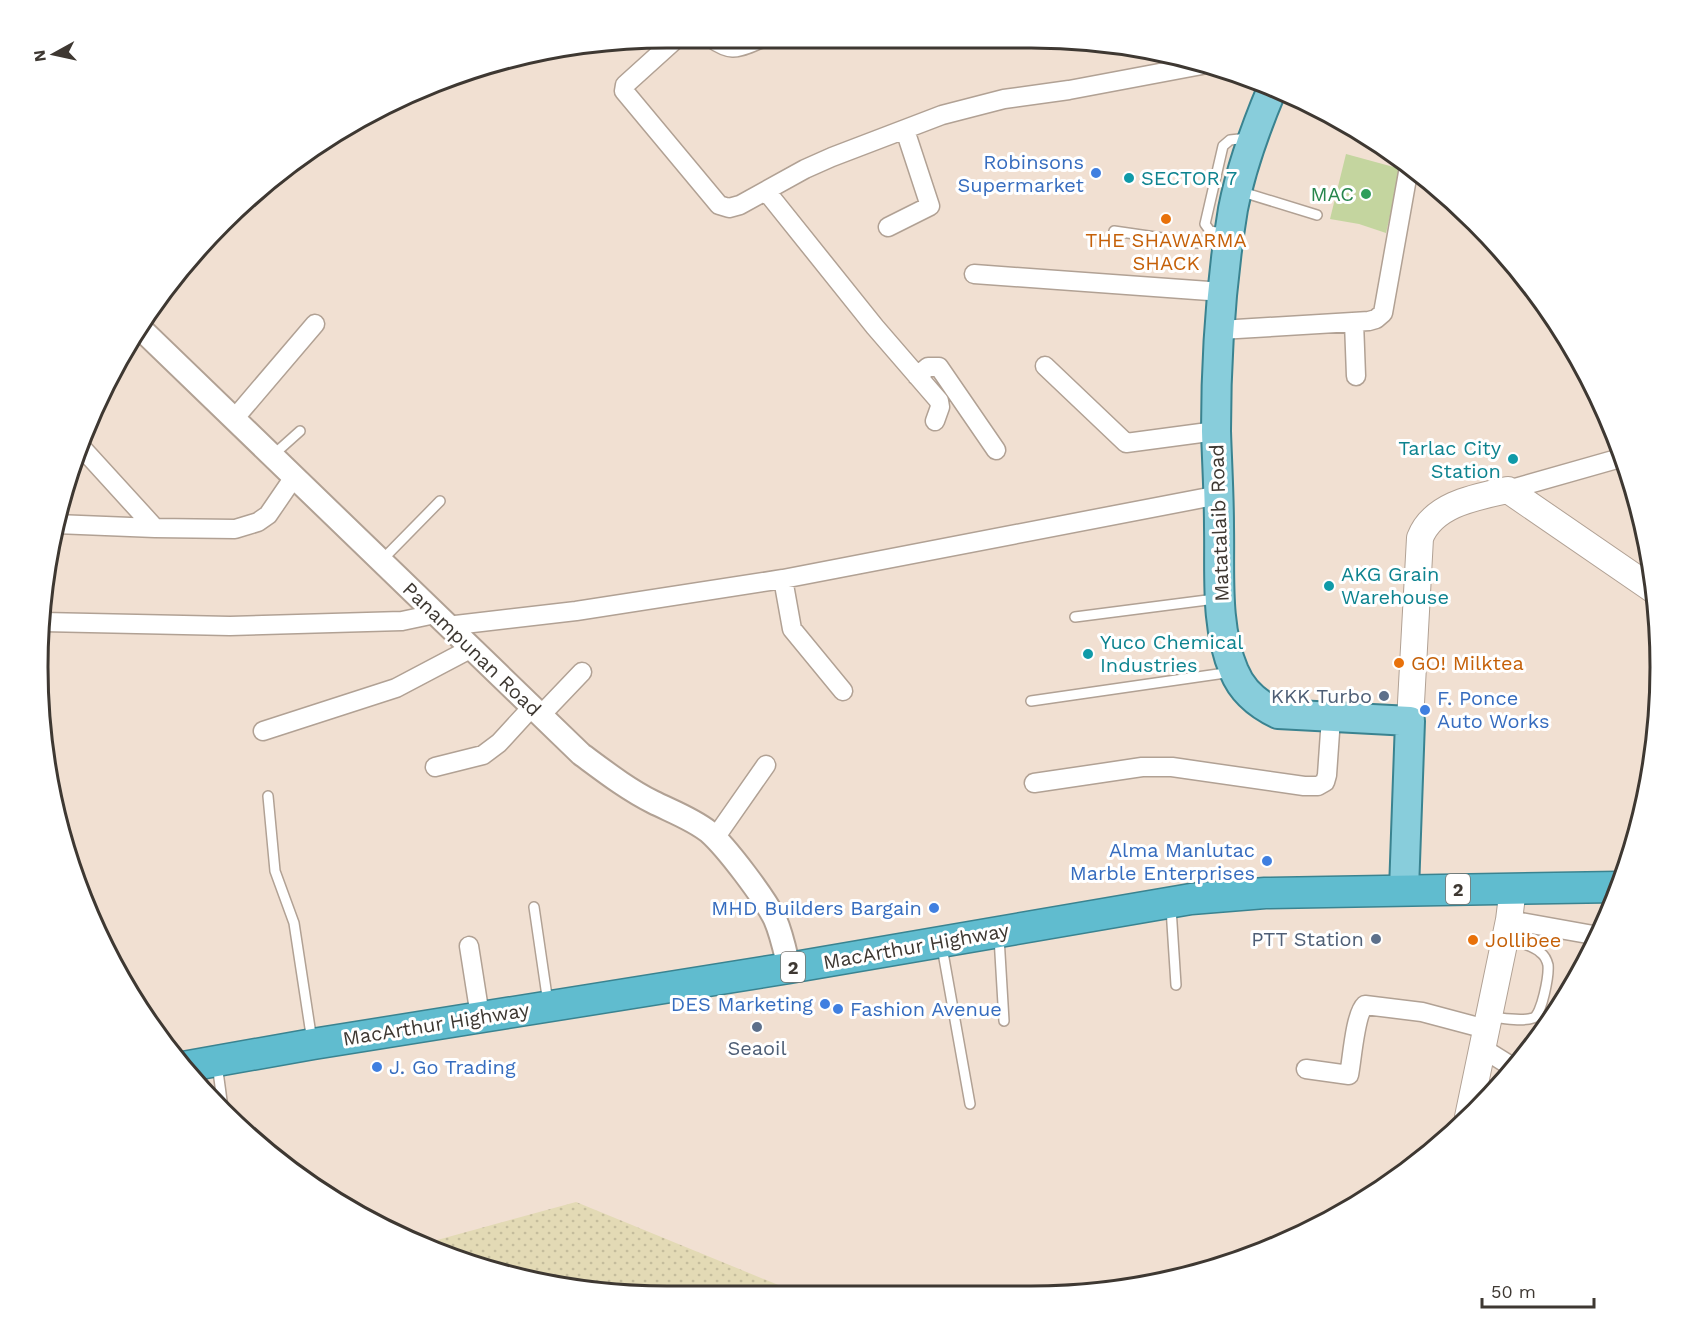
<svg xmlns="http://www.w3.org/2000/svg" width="1698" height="1334" font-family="'Work Sans',sans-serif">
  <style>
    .grass { fill: #c4d59f }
    .sand { fill: url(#sand-dots) }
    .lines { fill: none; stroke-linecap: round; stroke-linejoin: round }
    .service-casing { stroke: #b1a194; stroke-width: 12 }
    .minor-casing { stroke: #b1a194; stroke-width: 21 }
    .tertiary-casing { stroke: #b1a194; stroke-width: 26 }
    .secondary-casing { stroke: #b1a194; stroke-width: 28 }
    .primary-casing { stroke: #3a8390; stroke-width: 32 }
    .trunk-casing { stroke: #3a8390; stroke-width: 33 }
    .service { stroke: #fff; stroke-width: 9 }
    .minor { stroke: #fff; stroke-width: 18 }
    .tertiary { stroke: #fff; stroke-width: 22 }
    .secondary { stroke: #fff; stroke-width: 26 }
    .primary { stroke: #88cddb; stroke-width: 28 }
    .trunk { stroke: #60bccf; stroke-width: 30 }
    .shop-dot { fill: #3f7fe0; stroke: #fff; stroke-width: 2 }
    .culture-dot { fill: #0f9aa8; stroke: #fff; stroke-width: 2 }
    .leisure-dot { fill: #2e9e5b; stroke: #fff; stroke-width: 2 }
    .food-dot { fill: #e8710a; stroke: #fff; stroke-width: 2 }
    .service-dot { fill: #5c6f8a; stroke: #fff; stroke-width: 2 }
    .labels { text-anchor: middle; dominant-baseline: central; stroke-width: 6; stroke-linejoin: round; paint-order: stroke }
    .shield { fill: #fff; stroke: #787470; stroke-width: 1.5 }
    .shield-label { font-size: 18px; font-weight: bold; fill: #3e3832 }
    .shop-label { font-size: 20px; fill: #366cbe; stroke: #fff; text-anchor: end }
    .culture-label { font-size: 20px; fill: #0d838f; stroke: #fff; text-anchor: start }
    .leisure-label { font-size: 20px; fill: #27864d; stroke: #fff; text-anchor: end }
    .food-label { font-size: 20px; fill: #c56008; stroke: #fff; text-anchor: start }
    .street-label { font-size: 20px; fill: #3e3832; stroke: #fff }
    .service-label { font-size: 20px; fill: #4e5e75; stroke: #fff; text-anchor: end }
    .rim { fill: none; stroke: #3e3832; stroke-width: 3 }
  </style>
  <defs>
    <pattern id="sand-dots" width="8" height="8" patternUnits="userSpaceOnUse" patternTransform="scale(1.5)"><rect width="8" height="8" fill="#e3dab5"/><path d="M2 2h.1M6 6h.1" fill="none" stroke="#c4bc9c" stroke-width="1.8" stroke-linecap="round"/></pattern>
  </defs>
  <rect width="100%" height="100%" fill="#f1e0d2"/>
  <path class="grass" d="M1346 154 1401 169 1386 233 1359 224 1330 219Z"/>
  <path class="sand" d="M576 1202 805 1296H667L545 1284 426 1249 419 1245Z"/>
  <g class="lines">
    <defs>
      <path id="service" d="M1169 58 1171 70
        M1239 191 1317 215
        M1114 231 1197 243C1205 242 1209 240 1210 231
        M1227 234 1210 231 1205 224 1223 146 1230 140 1248 138
        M272 456 300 431
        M382 560 440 501
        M1075 617 1215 599
        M1031 701 1232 672
        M268 796 275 871 294 923 312 1041
        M534 907 548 1003
        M1171 908 1176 985
        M999 937 1004 1021
        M942 947 970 1104
        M1491 1017C1503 1018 1521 1022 1533 1018 1542 1015 1549 975 1548 965 1547 961 1545 956 1541 953 1534 945 1517 942 1507 939
        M217 1064 223 1108"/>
      <path id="minor" d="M677 38 625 85 624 91 719 205 729 208 740 205 805 169 832 157 942 115 1004 99 1069 90 1202 65
        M711 38C734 54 738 47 763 38
        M766 191 875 327 939 401 940 407 935 421
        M888 227 930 206 905 130
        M974 274 1223 292
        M1354 322 1356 376
        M1220 330 1369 321 1376 319 1383 313 1409 167
        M1045 366 1126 443 1216 431
        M917 376 928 367H939L996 450
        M234 419 315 324
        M82 448 155 528
        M1508 490 1624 457
        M56 524 155 528 235 529 258 522 268 515 294 477
        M783 579 792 629 843 691
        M43 622 230 626 402 621 435 614
        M447 626 576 611 783 579 1219 495
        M540 716 582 672
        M263 731 396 688 470 649
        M435 767 483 755 499 743 532 707
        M1034 783 1142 767H1172L1304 786H1318L1325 782 1327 775 1331 718
        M715 838 766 765
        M1509 920 1599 936
        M469 946 480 1016
        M1482 1048 1514 1068
        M1306 1069 1349 1075C1352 1060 1355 1014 1365 1005L1422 1012 1486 1029"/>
      <path id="tertiary" d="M140 328 581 754C604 771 627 789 653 802 671 811 693 819 709 832 727 848 764 897 775 919 782 935 785 951 789 968"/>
      <path id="secondary" d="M1410 721 1420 538C1433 504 1476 497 1508 490L1655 591
        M1468 1117 1509 920 1513 888"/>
      <path id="primary" d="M1272 89C1256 127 1241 168 1233 209 1221 282 1216 358 1216 431 1217 463 1219 495 1219 527 1220 573 1215 627 1234 671 1242 691 1259 705 1278 714L1410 721 1404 890"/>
      <path id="trunk" d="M183 1067 313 1044 789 968 1191 899 1265 893 1618 887"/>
    </defs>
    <use href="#service" class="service-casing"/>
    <use href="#minor" class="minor-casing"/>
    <use href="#tertiary" class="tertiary-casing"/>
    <use href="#secondary" class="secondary-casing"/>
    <use href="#primary" class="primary-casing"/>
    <use href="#trunk" class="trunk-casing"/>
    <use href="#service" class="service"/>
    <use href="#minor" class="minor"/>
    <use href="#tertiary" class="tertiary"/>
    <use href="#secondary" class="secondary"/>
    <use href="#primary" class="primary"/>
    <use href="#trunk" class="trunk"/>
  </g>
  <g class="shop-dot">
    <circle cx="1096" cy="173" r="6"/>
    <circle cx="1425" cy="710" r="6"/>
    <circle cx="1267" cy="861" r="6"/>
    <circle cx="934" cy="908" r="6"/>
    <circle cx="825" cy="1004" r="6"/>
    <circle cx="838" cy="1009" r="6"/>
    <circle cx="377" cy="1067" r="6"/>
  </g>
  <g class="culture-dot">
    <circle cx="1129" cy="178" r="6"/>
    <circle cx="1513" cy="459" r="6"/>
    <circle cx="1329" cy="586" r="6"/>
    <circle cx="1088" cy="654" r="6"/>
  </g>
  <circle class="leisure-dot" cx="1366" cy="194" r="6"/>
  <g class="food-dot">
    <circle cx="1166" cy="219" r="6"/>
    <circle cx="1399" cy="663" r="6"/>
    <circle cx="1473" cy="940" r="6"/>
  </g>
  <g class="service-dot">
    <circle cx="1384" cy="696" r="6"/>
    <circle cx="1376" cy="939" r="6"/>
    <circle cx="757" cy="1027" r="6"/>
  </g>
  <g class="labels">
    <g class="shield">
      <rect x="1446" y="874" width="24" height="30" rx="4.5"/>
      <rect x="781" y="952" width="24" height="30" rx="4.5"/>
    </g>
    <g class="shield-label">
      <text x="1458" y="889">2</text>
      <text x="793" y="967">2</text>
    </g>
    <g class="shop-label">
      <text x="1084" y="162">Robinsons<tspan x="1084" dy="23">Supermarket</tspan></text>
      <text x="1437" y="698" text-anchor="start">F. Ponce<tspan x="1437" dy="23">Auto Works</tspan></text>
      <text x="1255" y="850">Alma Manlutac<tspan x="1255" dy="23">Marble Enterprises</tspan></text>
      <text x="922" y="908">MHD Builders Bargain</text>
      <text x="813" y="1004">DES Marketing</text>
      <text x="850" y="1009" text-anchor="start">Fashion Avenue</text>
      <text x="389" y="1067" text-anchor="start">J. Go Trading</text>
    </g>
    <g class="culture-label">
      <text x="1141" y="178">SECTOR 7</text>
      <text x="1501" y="448" text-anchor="end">Tarlac City<tspan x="1501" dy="23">Station</tspan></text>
      <text x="1341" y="574">AKG Grain<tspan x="1341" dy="23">Warehouse</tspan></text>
      <text x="1100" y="642">Yuco Chemical<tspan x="1100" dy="23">Industries</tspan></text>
    </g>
    <g class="leisure-label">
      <text x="1354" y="194">MAC</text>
    </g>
    <g class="food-label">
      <text x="1166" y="240" text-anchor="middle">THE SHAWARMA<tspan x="1166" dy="23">SHACK</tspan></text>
      <text x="1411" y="663">GO! Milktea</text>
      <text x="1485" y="940">Jollibee</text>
    </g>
    <g class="street-label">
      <text transform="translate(1219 523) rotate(-92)">Matatalaib Road</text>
      <text transform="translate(472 649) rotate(44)">Panampunan Road</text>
      <text transform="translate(916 946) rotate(-10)">MacArthur Highway</text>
      <text transform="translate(436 1024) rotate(-9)">MacArthur Highway</text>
    </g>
    <g class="service-label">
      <text x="1372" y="696">KKK Turbo</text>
      <text x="1364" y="939">PTT Station</text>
      <text x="757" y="1048" text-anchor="middle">Seaoil</text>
    </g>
  </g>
  <path d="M0 0H1698V1334H0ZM667 48H1031A619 619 0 0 1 1650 667V667A619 619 0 0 1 1031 1286H667A619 619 0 0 1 48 667V667A619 619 0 0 1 667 48Z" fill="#fff" fill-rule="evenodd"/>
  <path class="rim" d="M667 48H1031A619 619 0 0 1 1650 667V667A619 619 0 0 1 1031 1286H667A619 619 0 0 1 48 667V667A619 619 0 0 1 667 48Z"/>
  <g transform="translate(54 54) rotate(262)" stroke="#ffffff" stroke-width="4.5" paint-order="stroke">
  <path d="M0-4.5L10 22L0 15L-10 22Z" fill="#3e3832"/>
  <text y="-9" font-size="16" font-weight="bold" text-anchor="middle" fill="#3e3832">N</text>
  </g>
  <path d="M1482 1298v9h112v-9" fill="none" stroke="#3e3832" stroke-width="3"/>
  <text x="1491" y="1298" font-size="18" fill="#3e3832" stroke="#ffffff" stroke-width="4.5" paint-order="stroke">50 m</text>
</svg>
